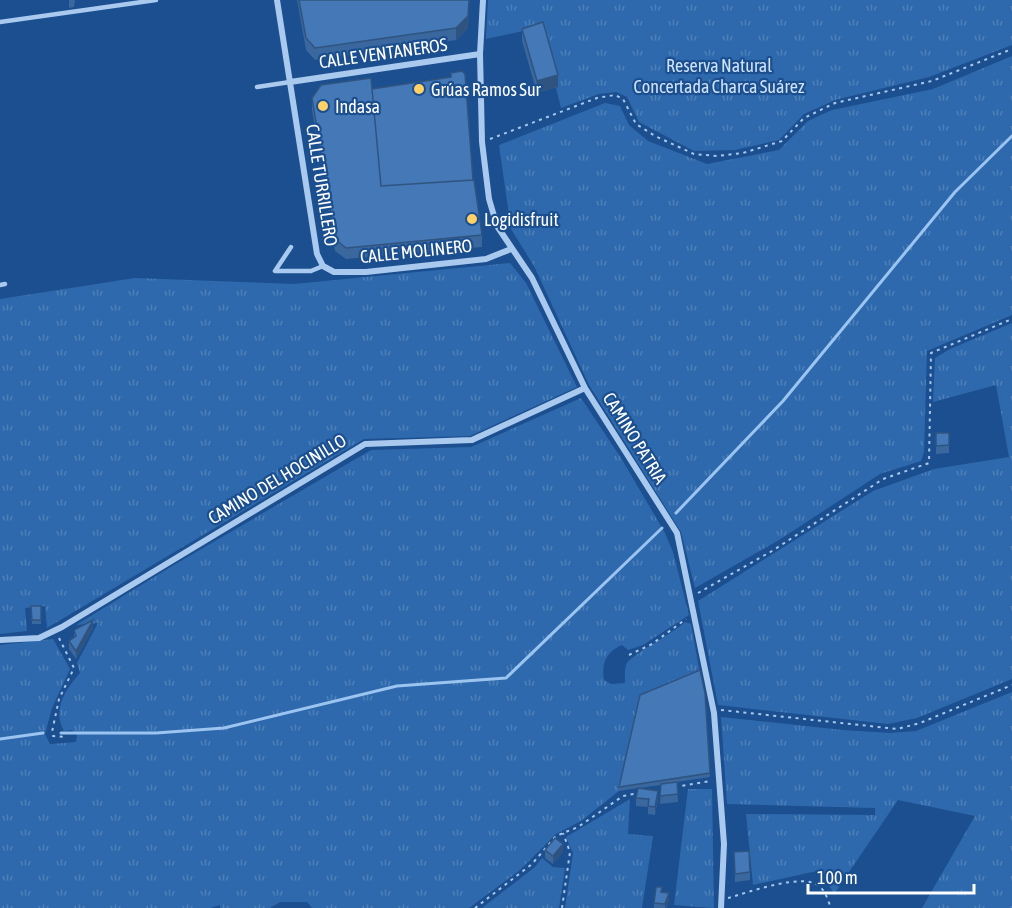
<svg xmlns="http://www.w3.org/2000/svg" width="1012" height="908" font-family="'Asap Condensed',sans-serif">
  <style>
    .grass { fill: url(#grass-tufts) }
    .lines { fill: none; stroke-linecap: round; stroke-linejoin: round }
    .stream { stroke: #9cc4f0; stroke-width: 3 }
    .path { stroke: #a9c9ee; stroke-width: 2; stroke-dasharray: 3 4.5; stroke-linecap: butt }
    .lane { stroke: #a9c9ee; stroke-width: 4.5 }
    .street { stroke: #a9c9ee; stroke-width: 6 }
    .wall { fill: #3a679d }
    .shaded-wall { fill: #305480 }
    .building { fill: #4478b7; stroke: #305480; stroke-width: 1.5 }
    .poi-dot { fill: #ffd166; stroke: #1b4f8f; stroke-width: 2 }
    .labels { text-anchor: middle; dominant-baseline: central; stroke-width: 4.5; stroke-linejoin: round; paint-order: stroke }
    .street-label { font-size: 18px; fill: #fff; stroke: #1b4f8f }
    .park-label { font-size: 18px; fill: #cfe3fa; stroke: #1b4f8f }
    .poi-label { font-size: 18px; fill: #fff; stroke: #1b4f8f; text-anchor: start }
  </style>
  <defs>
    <pattern id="grass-tufts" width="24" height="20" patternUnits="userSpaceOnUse" patternTransform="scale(1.5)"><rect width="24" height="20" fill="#2e69ad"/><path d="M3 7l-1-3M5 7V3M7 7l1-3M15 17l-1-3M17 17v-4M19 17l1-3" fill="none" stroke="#4d80b9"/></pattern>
  </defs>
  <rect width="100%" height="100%" fill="#1b4f8f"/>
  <path class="grass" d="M488 0H1012V45L929 77 835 100 804 114 779 140 735 150 694 151 639 122 627 97 616 92 599 94 561 108 541 27 486 39Z
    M1012 56V315L927 351 924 452 921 461 880 474 779 540 695 588 681 532 589 385 534 266 511 229 499 145 605 103 620 106 629 125 648 141 707 164 779 150 808 121 832 110 933 89Z
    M510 263 526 283 577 387 470 436 364 439 47 628 45 606 25 608 27 631 0 634V299L135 278 294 284Z
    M1012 323V679L917 718 888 724 718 705 698 601 873 491 934 469 1009 457 996 385 933 402 935 358 950 349Z
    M581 398 621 458 665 533 673 552 689 615 643 645 628 650 622 645C606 652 601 663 604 680L611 684 625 683C625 677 624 669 627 663 629 657 675 632 685 622L691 624 700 674 640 699 619 791 581 821 556 834 520 870 469 908H312L307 902H280L270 908H220V905L211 908H0V645L53 639 70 669 52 708 45 734 50 744 76 742 77 735 72 730 64 731C52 710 65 690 80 673L77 663 98 623 76 625 174 565 371 450 471 447Z
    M1012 692V908H922L975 816 898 800 834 894 824 877 817 871 753 885 746 814 875 815V808L727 804 721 717 843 730 890 733 916 731Z
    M688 789H712L714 908 674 905Z
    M630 799 628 834 653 836 642 908H565L573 853 566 837Z
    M542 858 553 867 565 868 559 908H482L535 867Z"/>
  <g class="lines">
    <path class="stream" d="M676 513 783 401 955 192 1012 136
      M61 733H156L224 728 397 686 506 678 662 528
      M0 739 43 733"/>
    <path class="path" d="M490 139 597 98 615 95 623 99 636 124 655 136 694 154 717 156 743 153 782 141 804 118 835 103 932 81 1012 49
      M698 593 772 551 883 479 929 463 931 353 1012 319
      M59 638 74 668 59 699 52 732 53 736 67 737
      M629 655 652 644 686 619
      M721 710 897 729 920 723 1012 685
      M675 787 710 781
      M728 898C747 893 805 871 820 887 826 892 828 901 831 908
      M475 908 532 864 556 836 578 827 623 796 639 793
      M562 908 570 852 563 833"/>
    <path class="lane" d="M0 22 156 0
      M257 87 290 82
      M291 247 275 271H311L323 266
      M0 285 5 284"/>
    <path class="street" d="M277 0 317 254 323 266 334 272H366L486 259 511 249
      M483 0 480 54 482 142 489 199 497 226 532 278 585 388 677 533 714 713 724 844 721 908
      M290 82 480 54
      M0 640 39 638 62 627 365 444 472 440 585 388"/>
  </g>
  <path class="wall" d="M69 0H75L74 7 69 8Z
    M297 0H469L468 28 456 40 315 60 306 50Z
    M522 29 558 87 537 93 522 41Z
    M372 89 473 180 482 235V247L346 259 335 251 312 110V98Z
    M936 433H949V453L936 454Z
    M31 606H41V624H32Z
    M93 628 76 659 69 649V641L74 637V630Z
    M705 693 710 777 677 782 678 802 660 804 661 785 639 788 658 799 655 815 648 814V807L636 806V798L638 788 619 791V787Z
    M545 850 563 852 553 864 545 858Z
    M734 852 750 872V880L735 882Z
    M662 892 669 901 666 908H654V903Z"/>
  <path class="shaded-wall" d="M469 0 468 28 456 40V28Z
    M558 75V87L537 93V81Z
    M93 620V628L76 659V651Z
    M658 791V799L655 815V807Z
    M563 844V852L553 864V856Z
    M669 893V901L666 908H665V904Z"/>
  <path class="building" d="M299 0H469L468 16 456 28 315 48 306 38Z
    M543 22 558 75 537 81 522 29Z
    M462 71 465 74 473 180 381 186 372 89 451 77V73Z
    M371 78 381 186 474 180 482 235 346 248 335 239 312 98 321 85Z
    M936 433H949V445L936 446Z
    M31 606H41V620H32Z
    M93 620 76 651 69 641 76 636 74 630Z
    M700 670 705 693 710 773 619 787 640 695Z
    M677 782 678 794 660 796 661 784Z
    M638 788 658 791 655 807 648 806 649 799 636 798Z
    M555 838 563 844 553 856 545 850Z
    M749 851 750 872 735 874 734 852Z
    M656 887H662L661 892 669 893 665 904 654 903Z"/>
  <g class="poi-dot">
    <circle cx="419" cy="89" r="6"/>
    <circle cx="323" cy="106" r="6"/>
    <circle cx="472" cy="219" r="6"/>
  </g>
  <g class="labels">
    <g class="street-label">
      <text transform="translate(383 53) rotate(-8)">CALLE VENTANEROS</text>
      <text transform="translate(322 185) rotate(81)">CALLE TURRILLERO</text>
      <text transform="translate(416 251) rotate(-6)">CALLE MOLINERO</text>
      <text transform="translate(635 438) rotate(58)">CAMINO PATRIA</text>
      <text transform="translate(277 479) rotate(-31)">CAMINO DEL HOCINILLO</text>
    </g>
    <g class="park-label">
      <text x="719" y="65">Reserva Natural<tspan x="719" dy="21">Concertada Charca Suárez</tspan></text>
    </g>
    <g class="poi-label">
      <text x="431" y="89">Grúas Ramos Sur</text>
      <text x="335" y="106">Indasa</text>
      <text x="484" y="219">Logidisfruit</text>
    </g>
  </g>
  <path d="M808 884v9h166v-9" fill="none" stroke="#ffffff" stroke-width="3"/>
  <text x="817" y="884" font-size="18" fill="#ffffff" stroke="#1b4f8f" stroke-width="4.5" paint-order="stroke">100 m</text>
</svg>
